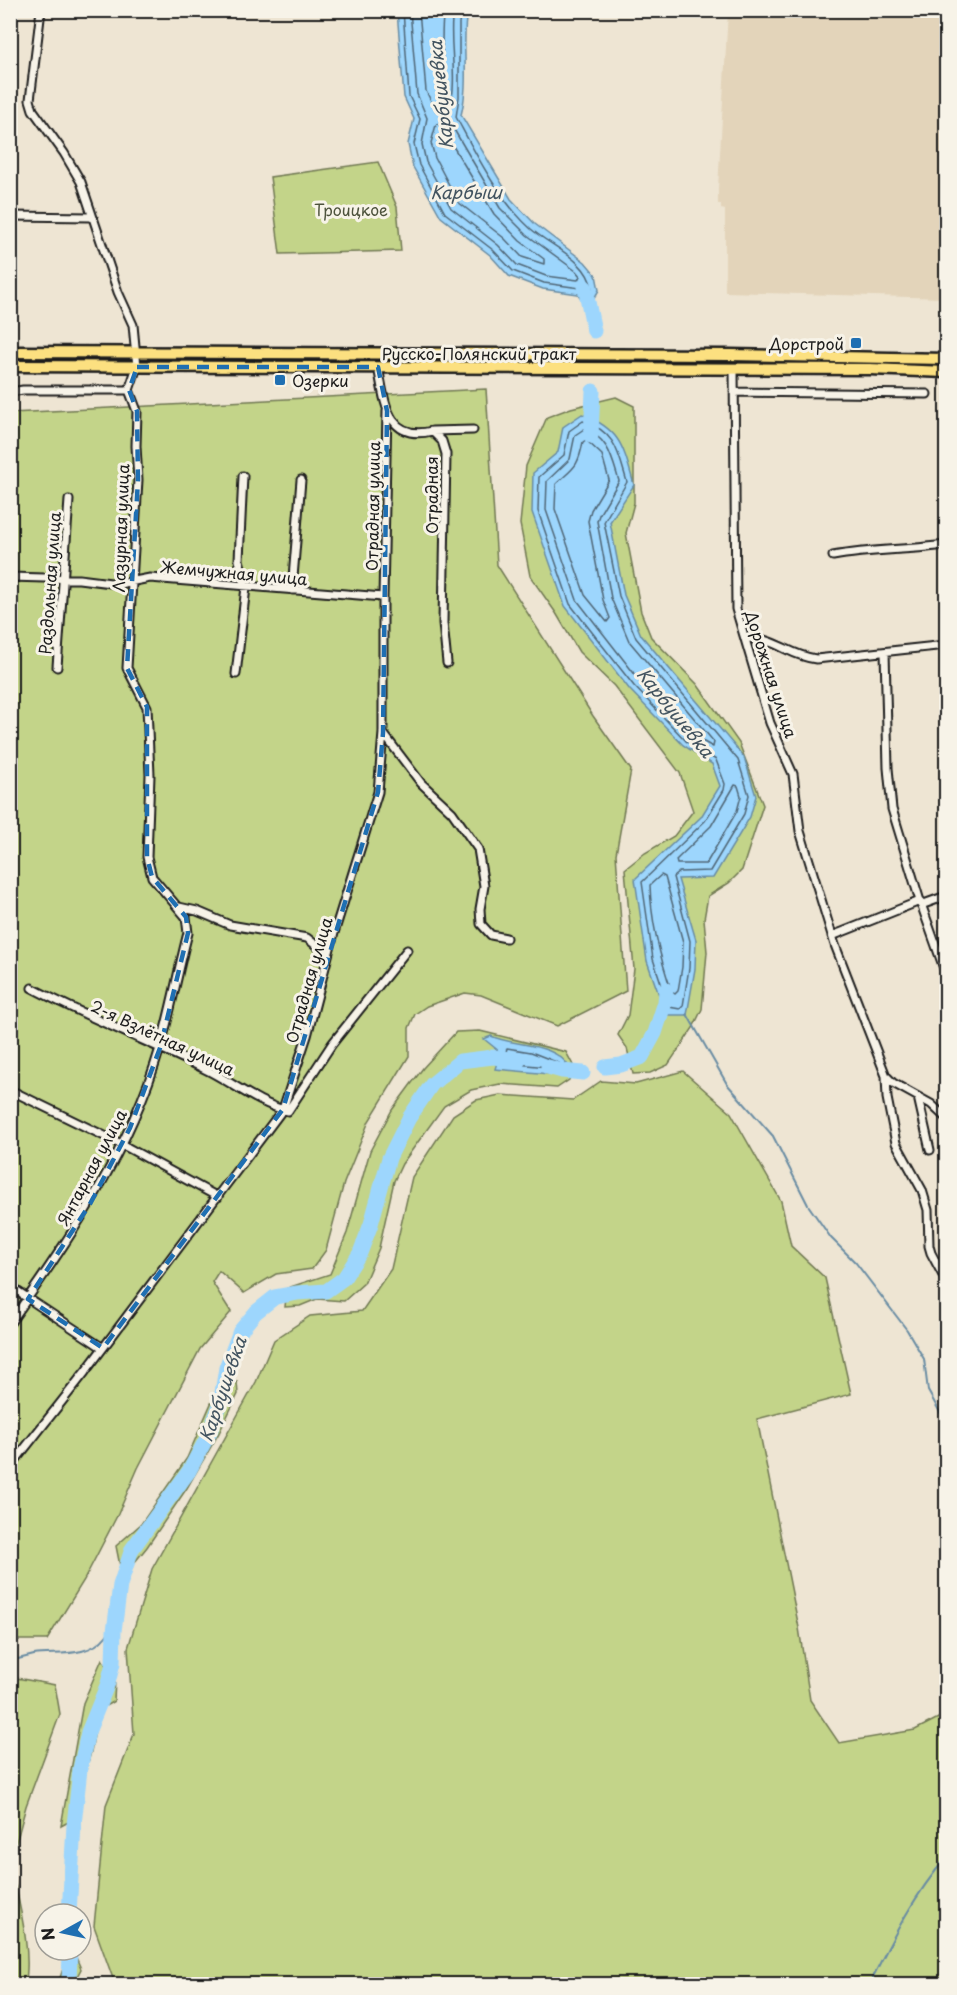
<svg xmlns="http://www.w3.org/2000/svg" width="957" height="1995" font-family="'Playpen Sans',sans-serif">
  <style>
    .built { fill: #e3d4ba }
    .green { fill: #c3d489; stroke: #707852; stroke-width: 1.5 }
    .water { fill: #9dd6fd; stroke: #698ca3; stroke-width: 1.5 }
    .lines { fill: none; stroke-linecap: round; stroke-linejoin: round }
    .shore { stroke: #506676; stroke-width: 1.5 }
    .stream { stroke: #698ca3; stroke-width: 2 }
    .river { stroke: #9dd6fd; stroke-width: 15 }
    .street-casing { stroke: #1c1c1c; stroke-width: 11 }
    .primary-casing { stroke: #1c1c1c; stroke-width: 15 }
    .street { stroke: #f7f3e8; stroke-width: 7 }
    .primary { stroke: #fce080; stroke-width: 10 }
    .marked { fill: none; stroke: #1f6fb2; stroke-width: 4.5; stroke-dasharray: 12 8; stroke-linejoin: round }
    .poi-dot { fill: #1f6fb2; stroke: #f7f3e8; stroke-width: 2 }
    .labels { text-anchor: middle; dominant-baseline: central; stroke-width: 6; stroke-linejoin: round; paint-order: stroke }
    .park-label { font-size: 16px; fill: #4e533d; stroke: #f7f3e8 }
    .poi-label { font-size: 16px; fill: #1c1c1c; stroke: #f7f3e8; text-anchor: end }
    .street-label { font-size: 16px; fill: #1c1c1c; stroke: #f7f3e8 }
    .water-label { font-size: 18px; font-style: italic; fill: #435460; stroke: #f7f3e8 }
  </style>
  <rect width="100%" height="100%" fill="#eee5d3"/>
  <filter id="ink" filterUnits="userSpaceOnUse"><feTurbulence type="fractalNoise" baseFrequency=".0167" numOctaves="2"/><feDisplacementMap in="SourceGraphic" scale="12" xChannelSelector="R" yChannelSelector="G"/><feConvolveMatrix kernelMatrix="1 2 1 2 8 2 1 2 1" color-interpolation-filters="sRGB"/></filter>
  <g filter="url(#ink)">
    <path class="built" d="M728 11H941L946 112V298L725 292V210L721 209V204H718V189Z"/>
    <path class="green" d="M378 162 397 207 401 251 280 254 270 177Z
      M486 389 497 565 593 716 631 770 616 854 626 991 557 1026 481 995 465 993 427 1006 415 1014 409 1028V1056L369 1121 344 1183 326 1250 312 1269 276 1274 244 1293 219 1271 212 1282 231 1312 200 1349 138 1468 118 1514 84 1580 47 1640H11V413Z
      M616 397 634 406V503L626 533 641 612 651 637 697 684 739 743 763 805 742 870 729 883 708 896 704 919 707 952 702 1009 693 1028 668 1065 650 1073 633 1074 627 1048 618 1035 628 1015 634 969 625 869 645 853 674 836 693 811 680 773 614 686 579 652 556 613 530 576 520 524 526 466 547 417 571 408Z
      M480 1031 566 1052 574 1067 569 1080 557 1088 500 1084 471 1090 444 1106 402 1164 394 1181 379 1248 364 1283 344 1301 317 1299 300 1306 285 1307 287 1288 330 1274 347 1233 370 1151 392 1110 423 1068 456 1032Z
      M683 1071 731 1113 781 1201 791 1246 825 1278 851 1394 757 1419 799 1628 810 1700 839 1743 915 1730 946 1714V1984H115L94 1926 106 1805 134 1734 128 1648 152 1569 256 1382 274 1340 310 1316 362 1311 391 1269 412 1177 453 1115 476 1100 500 1095 573 1100 601 1081 636 1084Z
      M237 1382 238 1394 219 1433 187 1488 147 1547 130 1568 121 1571 116 1546 141 1524 187 1458 213 1399 226 1385Z
      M102 1659 115 1680 114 1701 102 1708 97 1719 91 1752 72 1820 61 1826 83 1703Z
      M11 1677 55 1685 60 1714 26 1806 11 1862Z
      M11 1864C17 1897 33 1952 25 1984H11Z
      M69 1950H73L81 1969 73 1984H58Z"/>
    <path class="water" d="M397 11H467C461 45 470 80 461 115L511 199 535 224 585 262 596 275 599 290 588 309 578 294 543 289 509 276 490 255 441 217 413 167 408 144 414 119 404 97Z
      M582 414C621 430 623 446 634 485L610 522 624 595 641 635 744 757 756 796 750 817 713 878 678 879 696 940 695 969 687 1015H666L647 961 635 879 701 817 720 786 712 764 683 745 630 690 565 606 532 512 533 473 558 452 563 427Z
      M491 1036C516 1047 555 1042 570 1068L560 1075 495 1069 500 1052 484 1039Z"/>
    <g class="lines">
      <path class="shore" d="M403 10 409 96 420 119 414 144 419 165 445 213 493 250 513 271 544 283 580 288 589 294 592 289C588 260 552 247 531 229 498 199 477 156 456 117L459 97V23L461 10
        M410 10 417 94 427 118 422 144 426 162 451 208 498 245 517 265 546 276 578 280 580 276 576 271 527 235 500 208 449 121C446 112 450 106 452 98 457 69 448 39 453 10
        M419 10 426 91 436 111 439 109C448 77 438 43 444 10
        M439 123 494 214 520 241 544 259V264L522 257 504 238 458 202 435 158 431 143 436 125Z
        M583 421C616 432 618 452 627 482L604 522 619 596 636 638 738 760 749 795 744 814 710 871 679 872 673 877 690 941 689 968 683 1006 680 1009 669 1007 653 959 642 882 705 821 724 790 725 784 716 760 686 741 634 686 570 604 538 511 539 477 564 455 569 431Z
        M584 429C609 438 612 459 619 481L599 515 597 521 611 598 629 641 714 742 713 747 691 735 640 681 577 600 546 510 547 481 570 459 575 435Z
        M586 440 602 455 609 480 591 510 588 521 603 600 610 618 607 622 585 595 555 509 556 484C574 467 578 468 583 442Z
        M735 785 738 786 741 796 737 811 706 864H677L676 860 711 826Z
        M661 875 665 877 683 942 682 967 678 991 675 994 672 992C660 958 651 921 650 885Z
        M507 1048 531 1052 559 1063 561 1066 558 1068 506 1063 504 1060Z"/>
      <path class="stream" d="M687 1014 727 1084 773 1136 808 1205 831 1238 856 1263 907 1330 924 1359 928 1391 946 1423
        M10 1661C18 1659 26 1657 34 1655 58 1652 89 1658 106 1636 110 1631 112 1624 116 1619
        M873 1984V1977C894 1935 915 1894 946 1858"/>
      <path class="river" d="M585 287 594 331
        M591 436 593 391
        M548 1067 562 1071 583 1073
        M605 1067 621 1065 642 1057 655 1033 665 1002 666 990
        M69 1914 74 1825 80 1769 88 1732 108 1683 113 1663 114 1631 120 1585 132 1549 189 1471 209 1434 220 1405 226 1368 240 1331 256 1312 275 1297 297 1293 326 1291 344 1278 360 1253 371 1224 389 1158 409 1118 432 1084 460 1061 493 1057 519 1060
        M69 1984 70 1950"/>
      <defs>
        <path id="street" d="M41 10 30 100 33 110 64 153 81 182 118 292 133 325 137 367 129 390
          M10 216 92 217
          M378 367C385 401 386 442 432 431L442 441 446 454 443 623 447 663
          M734 369 736 609 770 723 793 774 800 831 835 945 886 1076 893 1083 931 1104 946 1118
          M10 392 23 390H129
          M734 392 927 394
          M432 431 473 430
          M833 556C871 549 909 550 946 545
          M10 577 79 579 119 584 150 578 383 597
          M292 590 301 480
          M746 638C775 637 789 656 816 659L946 645
          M885 652 888 768 892 809 920 901 946 974
          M57 667 69 500
          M236 674 246 587 239 560 243 476
          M383 733 421 783 452 812 478 849 484 886 480 909 481 924 491 935 506 938
          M921 905 946 896
          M179 907 197 911 230 925 307 938 328 955
          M832 936 920 901
          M32 988C89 1018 148 1041 205 1069 232 1082 258 1104 288 1111L332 1044 407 950
          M886 1076 887 1098 896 1143 922 1190 928 1210 929 1246 931 1253 946 1281
          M10 1090 121 1144 218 1197
          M918 1097 930 1150
          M17 1291 103 1348
          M10 1323C71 1238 130 1149 160 1048 171 1010 178 971 188 933L186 917 152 877 147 857 150 775 147 707 127 668 138 480 136 446 137 411 129 390
          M10 1467 85 1372 283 1109 307 1036 334 933 378 792 383 733V597L387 411"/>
        <path id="primary" d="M10 352 730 355 946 359
          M10 366 870 369 946 372"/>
      </defs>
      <use href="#street" class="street-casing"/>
      <use href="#primary" class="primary-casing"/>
      <use href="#street" class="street"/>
      <use href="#primary" class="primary"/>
    </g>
  </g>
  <path class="marked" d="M137 367H378L387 411 383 733 378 792 283 1109 103 1348 28 1299 90 1204 130 1128 160 1048 188 933 186 917 152 877 147 857V707L127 668 138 480 137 411 129 390Z"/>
  <g class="poi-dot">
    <rect x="850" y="337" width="12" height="12" rx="3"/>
    <rect x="274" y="374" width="12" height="12" rx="3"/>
  </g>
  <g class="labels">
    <g class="park-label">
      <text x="351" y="209">Троицкое</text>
    </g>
    <g class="poi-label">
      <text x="844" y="343">Дорстрой</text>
      <text x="292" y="380" text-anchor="start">Озерки</text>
    </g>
    <g class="street-label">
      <text x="479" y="353">Русско-Полянский тракт</text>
      <text transform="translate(431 495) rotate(-90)">Отрадная</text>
      <text transform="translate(372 506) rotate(-89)">Отрадная улица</text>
      <text transform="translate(120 528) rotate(-88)">Лазурная улица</text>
      <text transform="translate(234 572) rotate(5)">Жемчужная улица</text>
      <text transform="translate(49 583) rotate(-86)">Раздольная улица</text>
      <text transform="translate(772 674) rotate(72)">Дорожная улица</text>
      <text transform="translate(308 980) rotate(-74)">Отрадная улица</text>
      <text transform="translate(163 1037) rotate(25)">2-я Взлётная улица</text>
      <text transform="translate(91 1167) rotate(-62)">Янтарная улица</text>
    </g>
    <g class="water-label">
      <text transform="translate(440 95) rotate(-96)">Карбушевка</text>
      <text x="466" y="191">Карбыш</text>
      <text transform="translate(676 712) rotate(51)">Карбушевка</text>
      <text transform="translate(222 1389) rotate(-71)">Карбушевка</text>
    </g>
  </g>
  <rect width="957" height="1995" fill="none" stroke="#f7f3e8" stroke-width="36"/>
  <rect x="18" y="18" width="921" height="1959" fill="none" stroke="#1c1c1c" stroke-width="2" filter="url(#ink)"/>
  <g transform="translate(63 1932) rotate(262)"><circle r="28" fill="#f7f3e8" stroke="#9f9d96" stroke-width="1.5"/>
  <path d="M0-4.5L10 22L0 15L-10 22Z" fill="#1f6fb2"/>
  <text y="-9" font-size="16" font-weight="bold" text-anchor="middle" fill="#1c1c1c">N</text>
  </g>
</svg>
